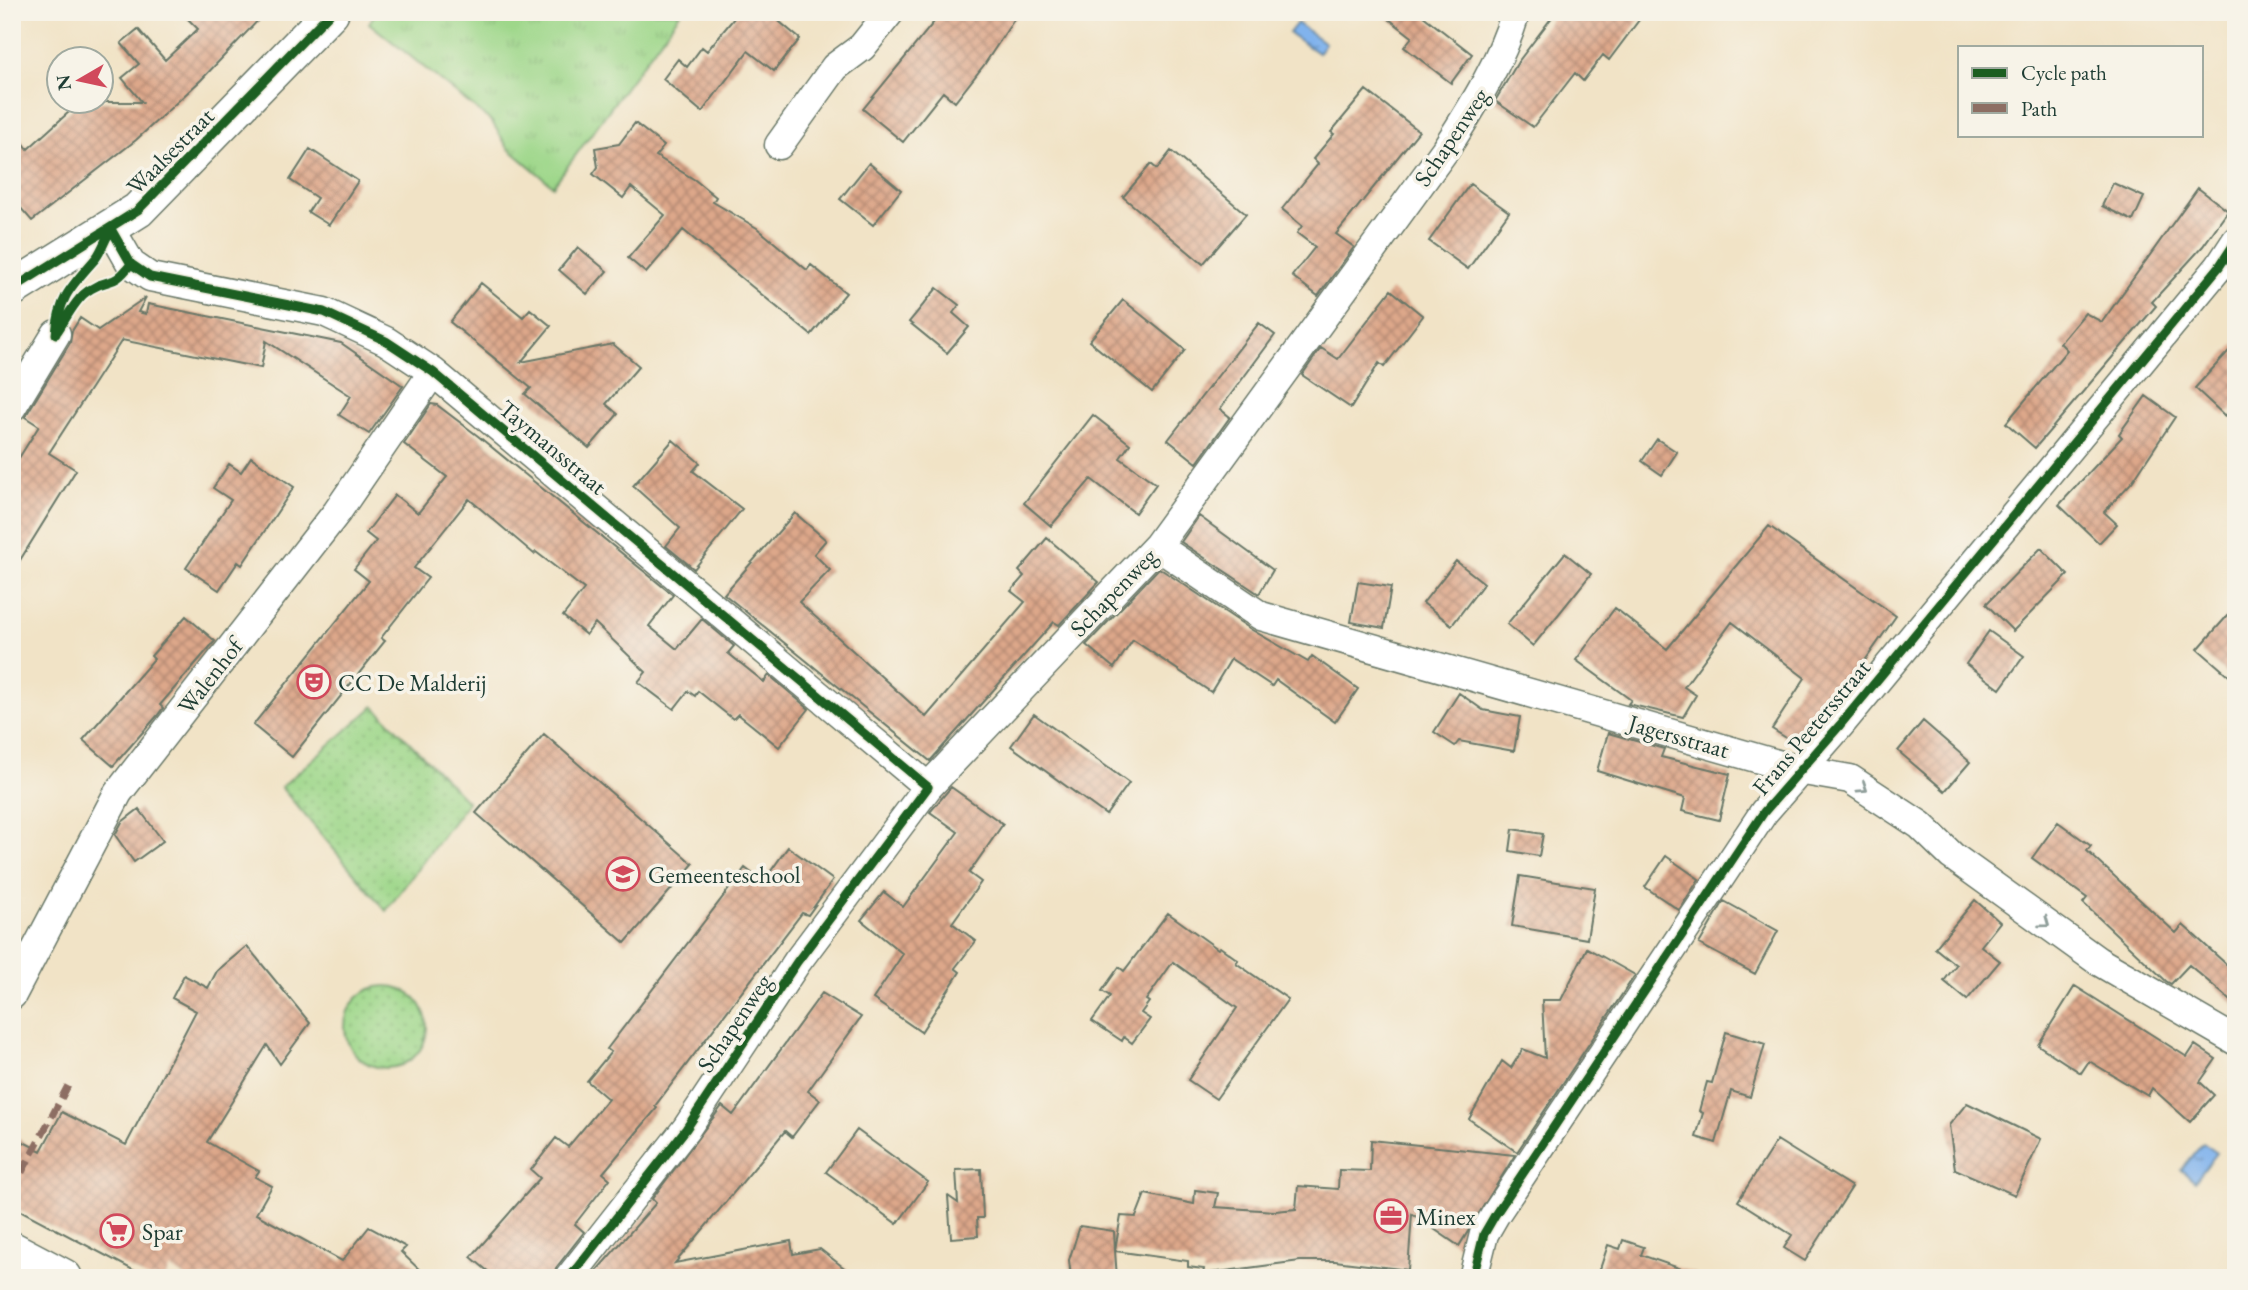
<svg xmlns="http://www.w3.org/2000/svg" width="2248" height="1290" font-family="'EB Garamond',serif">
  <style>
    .grass { fill: url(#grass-tufts); stroke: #5e8a5f; stroke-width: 2 }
    .park { fill: url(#park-dots); stroke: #5e8a5f; stroke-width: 2 }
    .water { fill: url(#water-ripples); stroke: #507890; stroke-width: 2 }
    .building { fill: url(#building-cross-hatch) }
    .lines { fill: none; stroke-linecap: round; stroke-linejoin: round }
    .minor-casing { stroke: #687767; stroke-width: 31 }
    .tertiary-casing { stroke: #687767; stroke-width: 38 }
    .secondary-casing { stroke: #687767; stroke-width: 41 }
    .minor { stroke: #fff; stroke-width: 28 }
    .tertiary { stroke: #fff; stroke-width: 35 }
    .secondary { stroke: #fff; stroke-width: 38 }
    .quiet { stroke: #8d6e63; stroke-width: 7; stroke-dasharray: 14 7; stroke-linecap: butt }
    .cycleway-casing { stroke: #f7f3e8; stroke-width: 13 }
    .cycleway { stroke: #1b5e20; stroke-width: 9 }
    .oneway { stroke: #8f9e9a }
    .labels { text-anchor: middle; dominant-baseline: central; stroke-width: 7; stroke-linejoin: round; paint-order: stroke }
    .street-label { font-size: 24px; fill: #1f3d34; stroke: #f7f3e8 }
    .poi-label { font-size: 24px; fill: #1f3d34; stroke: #f7f3e8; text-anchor: start }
  </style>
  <defs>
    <pattern id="grass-tufts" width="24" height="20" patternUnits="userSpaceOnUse" patternTransform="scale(1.75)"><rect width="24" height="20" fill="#9ed78a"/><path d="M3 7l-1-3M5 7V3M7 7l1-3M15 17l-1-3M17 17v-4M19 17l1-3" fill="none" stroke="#88b978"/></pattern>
    <pattern id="park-dots" width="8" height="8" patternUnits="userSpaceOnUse" patternTransform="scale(1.75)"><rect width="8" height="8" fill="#9ed78a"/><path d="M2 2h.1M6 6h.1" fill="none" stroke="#88b978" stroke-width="1.8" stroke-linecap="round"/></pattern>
    <pattern id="water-ripples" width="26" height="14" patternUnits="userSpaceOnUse" patternTransform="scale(1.75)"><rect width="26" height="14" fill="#81b3ed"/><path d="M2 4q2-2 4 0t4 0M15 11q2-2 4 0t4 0" fill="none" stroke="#6993c1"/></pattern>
    <pattern id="building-cross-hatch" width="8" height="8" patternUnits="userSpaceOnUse" patternTransform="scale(1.75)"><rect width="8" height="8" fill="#dda78a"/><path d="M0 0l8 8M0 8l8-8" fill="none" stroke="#b38972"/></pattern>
  </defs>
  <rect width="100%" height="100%" fill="#f7f3e8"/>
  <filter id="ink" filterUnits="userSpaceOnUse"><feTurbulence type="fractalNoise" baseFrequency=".0143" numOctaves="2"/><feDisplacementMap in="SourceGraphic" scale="14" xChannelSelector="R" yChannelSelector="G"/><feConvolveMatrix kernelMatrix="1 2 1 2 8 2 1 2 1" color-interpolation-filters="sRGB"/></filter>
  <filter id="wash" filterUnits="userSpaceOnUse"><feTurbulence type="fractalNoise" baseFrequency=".00686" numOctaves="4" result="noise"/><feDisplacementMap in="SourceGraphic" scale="28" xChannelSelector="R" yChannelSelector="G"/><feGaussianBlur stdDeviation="1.57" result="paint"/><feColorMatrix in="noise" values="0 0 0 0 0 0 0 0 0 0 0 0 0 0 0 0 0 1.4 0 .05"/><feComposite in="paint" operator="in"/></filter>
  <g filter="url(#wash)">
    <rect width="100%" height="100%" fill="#f1e3c6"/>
    <path class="grass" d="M376 12H681L553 186 508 148 492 122 369 23Z"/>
    <path class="park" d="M374 706 468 802 386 911 281 787Z
      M345 1027a41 41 0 1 1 82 0a41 41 0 1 1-82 0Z"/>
    <path class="water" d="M1297 23 1325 43 1318 53 1289 33Z
      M2203 1143 2217 1153 2195 1181 2181 1170Z"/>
    <g id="blocks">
      <path class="building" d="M181 12H266L201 80 136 140 32 221 12 198V128L28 149 80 102H142L122 78 139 64 121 43 138 29 165 60 198 29Z
        M739 12H768L800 39 774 71 748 51 702 112 663 79 678 59 687 67 702 47 707 51Z
        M942 12H1019L984 65 955 102 943 92 903 142 863 109Z
        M1380 12H1418L1472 54 1451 83 1404 47 1412 37Z
        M1556 12H1645L1609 60 1603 55 1583 81 1575 73 1533 127 1495 101 1518 62Z
        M1366 90 1419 131 1336 234 1354 247 1318 296 1292 276 1315 247 1297 233 1302 226 1282 209 1318 164 1313 159 1334 134 1331 132Z
        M635 123 664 146 656 156 695 180 716 197 713 202 757 228 807 270 811 265 846 293 811 335 683 230 646 273 628 258 665 215 631 187 623 198 593 174 598 167 595 148 619 144Z
        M310 149 358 181 329 225 308 212 317 198 290 180Z
        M1171 151 1246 214 1203 264 1123 197 1151 164 1157 169Z
        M869 163 901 190 873 225 840 199Z
        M2113 183 2144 197 2133 221 2102 206Z
        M1470 184 1509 212 1468 269 1429 241Z
        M2198 188 2228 211 2203 246 2152 302 2156 306 2035 448 2006 423 2067 350 2060 343 2085 313 2102 322Z
        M578 247 607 271 587 294 559 270Z
        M481 283 523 317 530 309 551 326 521 362 613 344 639 366 606 404 618 414 589 448 525 394 531 388 450 322Z
        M937 288 959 305 953 313 969 327 947 353 909 322Z
        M1391 290 1423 316 1384 367 1379 363 1351 408 1302 375 1321 348 1338 359Z
        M146 297 138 312 146 314 148 304 341 343 403 386 369 434 339 415 351 396 266 341 261 368 122 340 49 453 76 470 12 573V469L39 426 25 417 70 343 72 331 80 318 98 330Z
        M1123 300 1185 350 1152 392 1089 341Z
        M1259 323 1275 335 1220 409 1230 417 1197 463 1168 440Z
        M2236 343V405L2225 416 2195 388Z
        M2146 396 2175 417 2132 482 2104 512 2117 524 2099 543 2059 505 2122 437 2119 434Z
        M431 404 437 405 478 436 673 595 649 626 677 649 702 619 734 646 728 653 764 682 769 675 809 709 779 747 738 714 733 719 698 691 695 696 688 691 674 709 638 682 646 672 595 623 586 635 563 616 584 589 536 552 534 554 469 499 414 568 428 578 381 638 385 641 292 757 253 725 369 581 354 569 376 541 366 533 395 495 418 513 447 477 404 444Z
        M1093 415 1130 444 1120 458 1156 484 1135 513 1091 479 1051 526 1024 503Z
        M1657 439 1677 452 1662 475 1642 461Z
        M673 440 700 463 693 471 742 509 694 569 666 546 680 528 633 486Z
        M251 457 294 487 242 565 238 562 219 590 186 568 231 500 213 488 229 464 241 472Z
        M795 513 826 540 814 554 830 570 799 602 926 717 1025 602 1011 591 1024 576 1019 571 1047 538 1099 582 1059 625 1054 622 930 761 724 594Z
        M1199 516 1273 570 1259 594 1181 542Z
        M1769 526 1896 616 1836 702 1831 698 1799 746 1772 729 1805 678 1732 622 1684 687 1696 695 1683 717 1628 704 1631 700 1576 660 1615 608 1667 649Z
        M2041 548 2068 575 2013 631 1986 604Z
        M1565 553 1591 574 1533 646 1507 624Z
        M1456 561 1484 583 1452 625 1423 603Z
        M1159 568 1252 630 1308 662 1312 656 1358 689 1335 722 1276 680 1272 686 1231 659 1211 692 1133 640 1114 668 1086 645Z
        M1358 582 1391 587 1384 628 1351 622Z
        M2236 606V682L2198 649Z
        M186 616 215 641 160 705 163 708 157 716 113 766 83 740 154 659 151 656Z
        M1989 631 2024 656 2000 689 1966 664Z
        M1459 693 1483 710 1520 717 1514 751 1459 741 1455 746 1434 732Z
        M1034 714 1129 783 1106 815 1011 746Z
        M1923 721 1970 762 1945 791 1898 751Z
        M1608 733 1664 749 1661 757 1730 774 1719 820 1682 811 1685 798 1597 771Z
        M544 734 693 864 625 943 476 813Z
        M951 787 1003 824 969 873 981 882 952 923 976 941 955 968 960 972 921 1032 873 999 903 954 861 920 884 892 903 907 958 832 930 812Z
        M139 809 163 841 134 862 115 835 122 822Z
        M2058 822 2091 846 2087 851 2176 933 2183 925 2236 973V1005L2189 965 2171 984 2166 981 2083 903 2087 898 2032 858Z
        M1513 829 1543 834 1539 856 1510 851Z
        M788 847 833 880 808 915 802 913 655 1106 657 1108 603 1173 610 1179 575 1224 584 1232 556 1268 553 1278H496L471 1257 540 1178 531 1170 556 1138 568 1147 608 1099 587 1081 611 1052 607 1049 745 868 763 882Z
        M1666 856 1699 879 1679 910 1645 887Z
        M1520 876 1595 888 1587 939 1512 926Z
        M1975 900 2000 922 1981 946 2000 961 1967 1000 1944 981 1956 965 1935 948Z
        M1724 901 1778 931 1755 974 1699 944Z
        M1168 913 1218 949 1220 947 1238 960 1236 963 1288 999 1216 1099 1188 1080 1237 1008 1173 962 1146 1000 1149 1002 1141 1013 1150 1019 1132 1043 1124 1037 1122 1041 1092 1021 1110 996 1102 991 1119 967 1124 971Z
        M247 946 310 1023 280 1064 267 1045 207 1142 259 1171 255 1177 272 1186 256 1214 342 1261 369 1227 406 1247 401 1252 428 1278H187L170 1268 165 1278H148L12 1206V1136L41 1151 62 1112 126 1145 196 1011 172 998 184 975 208 988 217 971Z
        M1587 948 1635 975 1517 1152 1469 1119 1502 1061 1511 1068 1523 1049 1545 1058 1542 1000H1561Z
        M2075 986 2187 1057 2195 1045 2216 1059 2200 1082 2214 1095 2190 1122 2152 1088 2148 1096 2089 1061 2081 1073 2038 1045Z
        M822 993 861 1017 808 1091 820 1100 792 1137 785 1131 675 1263 791 1241 793 1254 820 1249 857 1278H590L656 1203 652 1199 722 1106 733 1115Z
        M1726 1032 1765 1044 1750 1097 1731 1091 1716 1143 1696 1137 1703 1113 1699 1111 1707 1082 1712 1083Z
        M1967 1103 2041 1139 2015 1195 1955 1169 1949 1125Z
        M857 1130 928 1182 897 1224 826 1172Z
        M1371 1140 1515 1155 1459 1246 1412 1214 1408 1270 1335 1261H1300L1203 1274 1204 1269 1188 1267V1261L1115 1251 1117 1278H1071L1069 1260 1080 1226 1114 1231 1115 1250 1121 1216 1136 1217 1145 1194 1194 1204 1195 1190 1218 1193 1215 1207 1275 1211 1296 1209 1298 1186 1338 1189 1339 1170 1370 1171Z
        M1777 1140 1852 1187 1805 1261 1784 1248 1792 1235 1738 1201Z
        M981 1169 983 1218H977L978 1236 951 1238 948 1196 958 1203 956 1170Z
        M1623 1240 1644 1247 1641 1255 1696 1274 1695 1278H1597L1608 1245 1620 1249Z"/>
    </g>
  </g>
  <g filter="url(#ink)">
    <use href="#blocks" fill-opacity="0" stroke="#687767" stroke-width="2"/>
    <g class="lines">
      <defs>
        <path id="minor" d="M779 145 835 67 862 47 890 12
          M111 229 131 264 150 277 324 312 386 341 433 372 928 787
          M12 407 56 334
          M1157 546 1261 616 1798 770 1850 779 1920 825 1952 856 2098 961 2236 1041
          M12 995 118 793 337 512 433 372
          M569 1278 686 1129 797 962 928 787 1157 546 1445 150C1474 105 1500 64 1516 12
          M1473 1278 1484 1234 1495 1215 1764 812 1840 725 2219 267 2236 241"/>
        <path id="tertiary" d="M12 289 138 210 331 12"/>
        <path id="secondary" d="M12 1251 63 1278"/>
      </defs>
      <use href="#minor" class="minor-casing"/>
      <use href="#tertiary" class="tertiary-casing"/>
      <use href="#secondary" class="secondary-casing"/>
      <use href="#minor" class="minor"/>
      <use href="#tertiary" class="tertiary"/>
      <use href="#secondary" class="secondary"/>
      <path class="quiet" d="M12 1191 71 1080"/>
      <defs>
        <path id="cycleway" d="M111 229 131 264 150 277 324 312 386 341 433 372 928 787 797 962 686 1129 569 1278
          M12 289 138 210 331 12
          M57 332C66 319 77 296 91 289 113 276 111 289 131 264
          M56 334C59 296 72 286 96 258 102 250 106 238 111 229
          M1473 1278 1484 1234 1495 1215 1764 812 1840 725 2219 267 2236 241"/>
      </defs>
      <use href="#cycleway" class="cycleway-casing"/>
      <use href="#cycleway" class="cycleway"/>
    </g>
    <defs><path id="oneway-chevron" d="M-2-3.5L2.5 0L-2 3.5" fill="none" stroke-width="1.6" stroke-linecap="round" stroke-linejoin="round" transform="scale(1.75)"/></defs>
    <g class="oneway">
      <use href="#oneway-chevron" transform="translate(1863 788) rotate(34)"/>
      <use href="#oneway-chevron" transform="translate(2045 923) rotate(36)"/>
    </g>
  </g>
  <defs>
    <symbol id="theatre-ring" viewBox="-11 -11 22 22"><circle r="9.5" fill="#f7f3e8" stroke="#d1495b" stroke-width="1.5"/><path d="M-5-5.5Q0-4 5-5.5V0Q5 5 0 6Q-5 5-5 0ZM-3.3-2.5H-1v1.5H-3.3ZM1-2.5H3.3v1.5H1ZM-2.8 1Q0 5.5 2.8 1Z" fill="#d1495b"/></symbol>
    <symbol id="school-ring" viewBox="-11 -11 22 22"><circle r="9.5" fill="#f7f3e8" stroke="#d1495b" stroke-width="1.5"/><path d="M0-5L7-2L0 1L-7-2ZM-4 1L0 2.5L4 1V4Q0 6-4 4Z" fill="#d1495b"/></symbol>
    <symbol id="office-ring" viewBox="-11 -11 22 22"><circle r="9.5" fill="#f7f3e8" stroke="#d1495b" stroke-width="1.5"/><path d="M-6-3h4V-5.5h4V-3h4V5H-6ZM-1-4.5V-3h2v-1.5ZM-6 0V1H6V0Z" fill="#d1495b"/></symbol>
    <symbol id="supermarket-ring" viewBox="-11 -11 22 22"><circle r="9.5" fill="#f7f3e8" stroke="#d1495b" stroke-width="1.5"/><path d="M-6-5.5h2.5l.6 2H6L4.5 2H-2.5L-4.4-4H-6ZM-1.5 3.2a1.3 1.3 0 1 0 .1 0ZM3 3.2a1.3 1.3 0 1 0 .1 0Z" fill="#d1495b"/></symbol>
  </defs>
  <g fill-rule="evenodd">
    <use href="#theatre-ring" x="295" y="663" width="38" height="38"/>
    <use href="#school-ring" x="604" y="855" width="38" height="38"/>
    <use href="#office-ring" x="1372" y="1197" width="38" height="38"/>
    <use href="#supermarket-ring" x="98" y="1212" width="38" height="38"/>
  </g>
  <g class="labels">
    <g class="street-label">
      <text transform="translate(1451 137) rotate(-56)">Schapenweg</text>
      <text transform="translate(170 151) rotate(-45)">Waalsestraat</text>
      <text transform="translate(553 447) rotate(40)">Taymansstraat</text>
      <text transform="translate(1113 592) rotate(-46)">Schapenweg</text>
      <text transform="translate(210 676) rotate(-52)">Walenhof</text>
      <text transform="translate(1811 727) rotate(-50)">Frans Peetersstraat</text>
      <text transform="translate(1679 736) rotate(16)">Jagersstraat</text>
      <text transform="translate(734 1023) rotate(-56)">Schapenweg</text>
    </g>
    <g class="poi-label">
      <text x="338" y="682">CC De Malderij</text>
      <text x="648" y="874">Gemeenteschool</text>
      <text x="1416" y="1216">Minex</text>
      <text x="142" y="1231">Spar</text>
    </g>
  </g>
  <rect width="2248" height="1290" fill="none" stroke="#f7f3e8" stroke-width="42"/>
  <rect x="1958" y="46" width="245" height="91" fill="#f7f3e8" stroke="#a1aaa0" stroke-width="2"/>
  <rect x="1972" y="68" width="35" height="10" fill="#1b5e20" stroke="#a1aaa0" stroke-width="2"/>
  <text x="2021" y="80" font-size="21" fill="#1f3d34">Cycle path</text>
  <rect x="1972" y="103" width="35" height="10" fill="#8d6e63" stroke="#a1aaa0" stroke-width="2"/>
  <text x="2021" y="116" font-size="21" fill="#1f3d34">Path</text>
  <g transform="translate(80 80) rotate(261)"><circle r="33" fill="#f7f3e8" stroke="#a1aaa0" stroke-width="2"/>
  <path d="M0-5L12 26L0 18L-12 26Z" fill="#d1495b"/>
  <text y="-10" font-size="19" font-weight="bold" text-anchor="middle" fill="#1f3d34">N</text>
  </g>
</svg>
